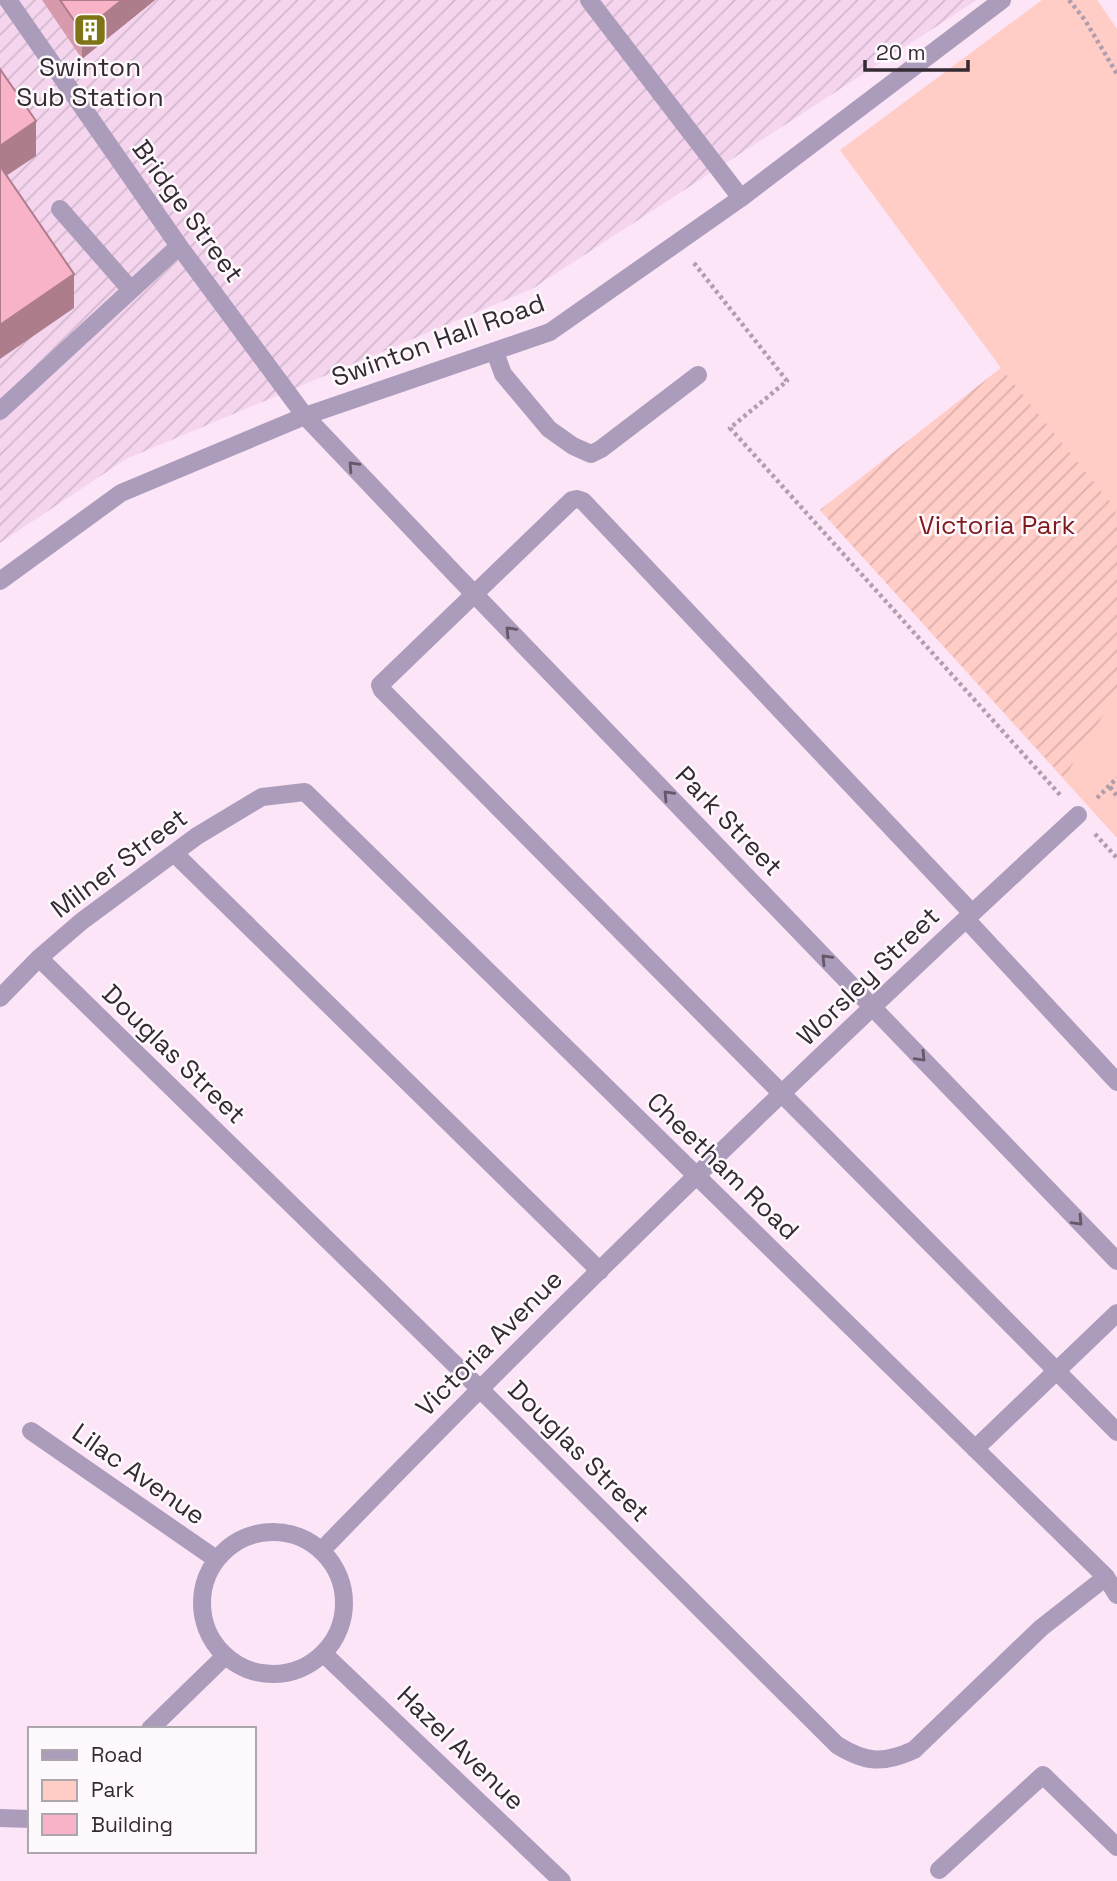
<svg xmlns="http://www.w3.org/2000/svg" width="1117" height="1881" font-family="'Space Grotesk',sans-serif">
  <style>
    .industrial { fill: url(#industrial-furrows) }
    .park { fill: #ffccc6 }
    .garden { fill: url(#garden-furrows) }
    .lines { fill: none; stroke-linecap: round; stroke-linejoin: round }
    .path { stroke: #b19ead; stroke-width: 4.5; stroke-dasharray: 3.5 3.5; stroke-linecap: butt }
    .minor { stroke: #ac9cbb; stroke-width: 18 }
    .wall { fill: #d69aac }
    .shaded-wall { fill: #ae7d8c }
    .building { fill: #f9b3c8; stroke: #ae7d8c; stroke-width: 2 }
    .oneway { stroke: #645869 }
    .labels { text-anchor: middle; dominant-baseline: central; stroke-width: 5; stroke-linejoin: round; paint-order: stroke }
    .poi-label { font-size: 26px; fill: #342a32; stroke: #fef9fd }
    .street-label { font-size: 26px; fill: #342a32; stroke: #fef9fd }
    .park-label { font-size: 26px; fill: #7f1a1c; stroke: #fef9fd }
  </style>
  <defs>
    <pattern id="industrial-furrows" width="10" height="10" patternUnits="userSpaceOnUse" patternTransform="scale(1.75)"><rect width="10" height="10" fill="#f5d5ee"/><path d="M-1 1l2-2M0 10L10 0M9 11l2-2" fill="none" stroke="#d3b7cd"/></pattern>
    <pattern id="garden-furrows" width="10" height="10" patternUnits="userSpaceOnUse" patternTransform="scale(1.75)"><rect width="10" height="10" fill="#ffccc6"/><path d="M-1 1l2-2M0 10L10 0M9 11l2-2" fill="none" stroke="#dbafab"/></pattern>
  </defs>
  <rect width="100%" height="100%" fill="#fde5f8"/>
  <path class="industrial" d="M0 0H977L532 289 126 459 0 543Z"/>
  <path class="park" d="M1042 0H1097L1117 29V838L820 510 1001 368 840 150Z"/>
  <path class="garden" d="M1001 368 1115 508 1117 524V693L1064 778 820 510Z"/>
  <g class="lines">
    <path class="path" d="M1069 0 1085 20 1117 74
      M694 263 787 381 730 428 1061 796
      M1110 787 1117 796
      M1097 798 1117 778
      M1095 834 1117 858"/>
    <path class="minor" d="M8 0 179 246 305 416 455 574 1117 1261
      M589 0 741 198
      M60 209 131 290
      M495 352 503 374 549 429 573 446 591 454 601 449 698 375
      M0 411 179 246
      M0 581 121 493 305 416 550 332 741 198 1002 0
      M174 853 600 1271
      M972 913 583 501 577 499 572 500 380 685 382 690 1117 1432
      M966 919 1117 1082
      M39 958 479 1388 837 1745C866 1763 883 1764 914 1750L1041 1628 1106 1577
      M0 998 39 958 82 921 197 836 262 797 305 792 1106 1577 1117 1595
      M31 1431 216 1559
      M975 1449 1117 1313
      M202 1603a71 71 0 1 1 142 0a71 71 0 1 1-142 0Z
      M322 1550C566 1298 820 1053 1078 815
      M324 1654 562 1881
      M150 1729 225 1656
      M0 1818 30 1819
      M939 1870 1043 1775 1117 1847"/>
  </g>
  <path class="wall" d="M42 0H155L82 59Z"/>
  <path class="shaded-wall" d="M122 0H155L82 59V32Z
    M36 121V156L0 180V146Z
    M74 274V308L0 359V325Z"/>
  <path class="building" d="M60 0H122L82 32Z
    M0 69 36 121 0 146Z
    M0 166 74 274 0 325Z"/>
  <defs><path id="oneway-chevron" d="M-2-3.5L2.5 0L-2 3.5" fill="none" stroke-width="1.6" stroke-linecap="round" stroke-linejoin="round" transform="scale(1.75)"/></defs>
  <g class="oneway">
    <use href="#oneway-chevron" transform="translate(353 466) rotate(-133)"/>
    <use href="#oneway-chevron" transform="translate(510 631) rotate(-134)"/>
    <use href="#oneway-chevron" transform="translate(668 795) rotate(-134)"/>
    <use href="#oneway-chevron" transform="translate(826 959) rotate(-134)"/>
    <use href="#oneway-chevron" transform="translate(921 1057) rotate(46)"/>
    <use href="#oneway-chevron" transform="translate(1078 1221) rotate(46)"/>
  </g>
  <defs>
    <symbol id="building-square" viewBox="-11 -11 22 22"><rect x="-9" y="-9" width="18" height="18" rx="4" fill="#7e7416" stroke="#fef9fd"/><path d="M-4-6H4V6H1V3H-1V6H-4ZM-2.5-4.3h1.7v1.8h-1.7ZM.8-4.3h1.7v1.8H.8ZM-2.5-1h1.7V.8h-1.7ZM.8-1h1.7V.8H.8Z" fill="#fff"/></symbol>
  </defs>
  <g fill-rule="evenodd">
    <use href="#building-square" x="71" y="11" width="38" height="38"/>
  </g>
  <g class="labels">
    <g class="poi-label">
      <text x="90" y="67">Swinton<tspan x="90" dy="30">Sub Station</tspan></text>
    </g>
    <g class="street-label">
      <text transform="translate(188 211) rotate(54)">Bridge Street</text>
      <text transform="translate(438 340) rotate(-20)">Swinton Hall Road</text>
      <text transform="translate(729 821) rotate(46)">Park Street</text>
      <text transform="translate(119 863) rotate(-37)">Milner Street</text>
      <text transform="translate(868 976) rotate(-44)">Worsley Street</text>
      <text transform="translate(174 1054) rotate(44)">Douglas Street</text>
      <text transform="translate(723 1166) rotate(44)">Cheetham Road</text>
      <text transform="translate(489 1343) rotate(-45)">Victoria Avenue</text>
      <text transform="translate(579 1451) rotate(45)">Douglas Street</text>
      <text transform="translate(139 1474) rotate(35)">Lilac Avenue</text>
      <text transform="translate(461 1748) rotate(44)">Hazel Avenue</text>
    </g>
    <g class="park-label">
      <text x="997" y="525">Victoria Park</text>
    </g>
  </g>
  <rect x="28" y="1727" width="228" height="126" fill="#fef9fd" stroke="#ada6ac" stroke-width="2"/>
  <rect x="42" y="1750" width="35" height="10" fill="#ac9cbb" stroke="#ada6ac" stroke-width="2"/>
  <text x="91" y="1762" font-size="21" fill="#342a32">Road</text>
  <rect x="42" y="1780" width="35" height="21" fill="#ffccc6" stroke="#ada6ac" stroke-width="2"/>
  <text x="91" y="1797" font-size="21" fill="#342a32">Park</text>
  <rect x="42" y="1814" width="35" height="21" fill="#f9b3c8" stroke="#ada6ac" stroke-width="2"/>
  <text x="91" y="1832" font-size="21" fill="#342a32">Building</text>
  <path d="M865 60v10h103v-10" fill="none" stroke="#342a32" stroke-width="3.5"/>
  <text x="876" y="60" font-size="21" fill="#342a32" stroke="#fef9fd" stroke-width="5" paint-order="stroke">20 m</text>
</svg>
